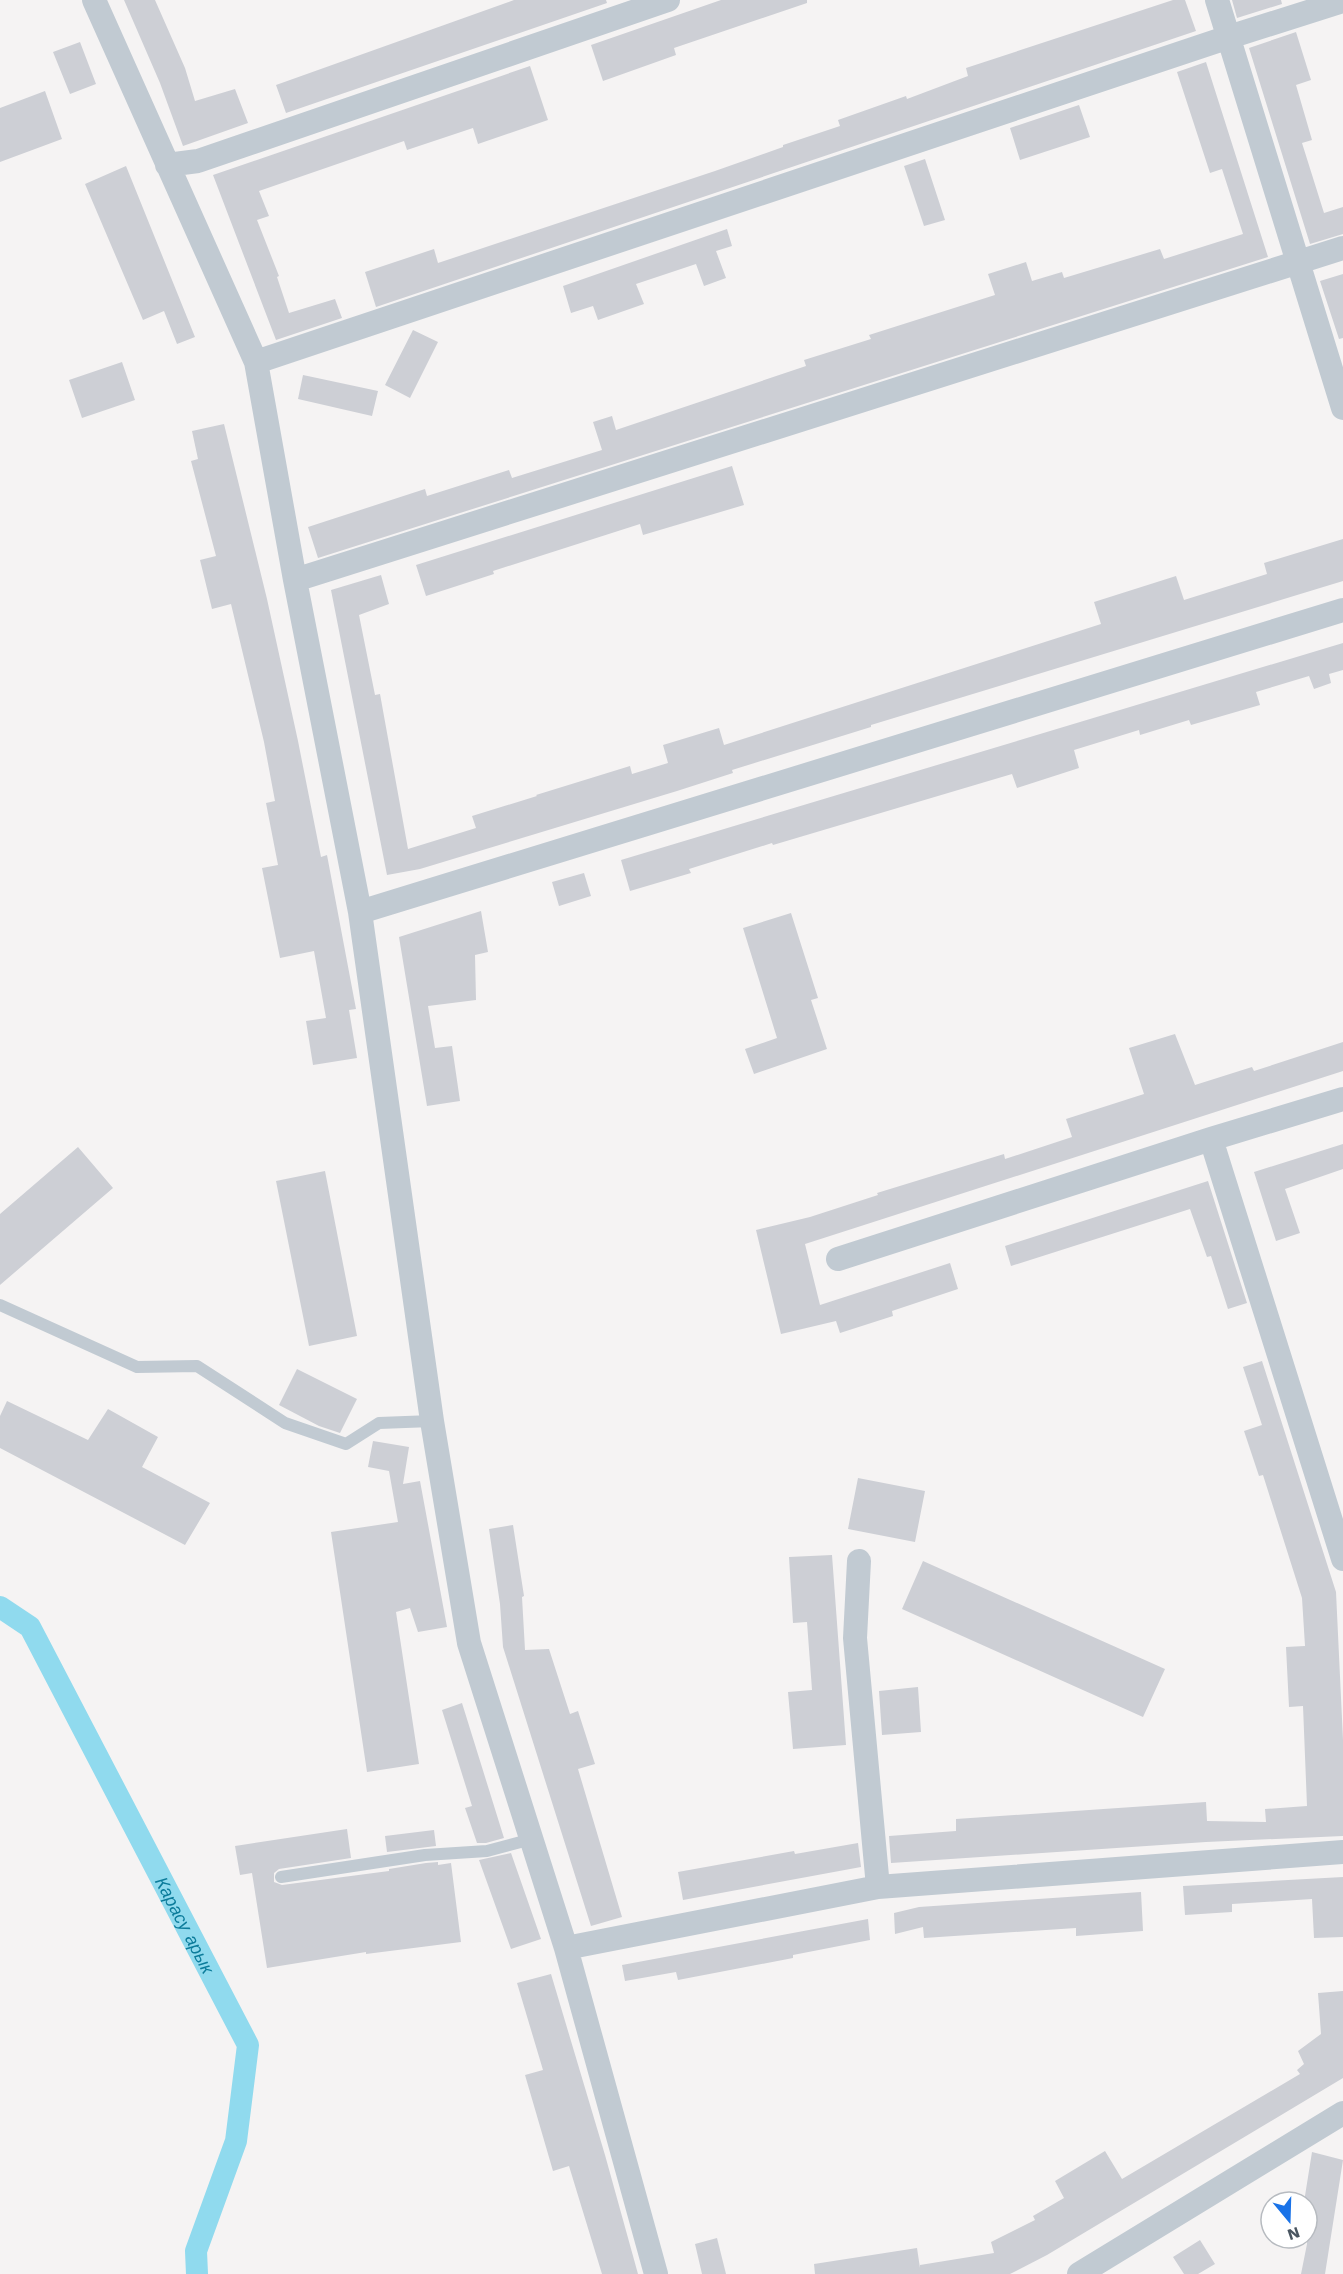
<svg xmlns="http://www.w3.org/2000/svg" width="1343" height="2274" font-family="'Work Sans',sans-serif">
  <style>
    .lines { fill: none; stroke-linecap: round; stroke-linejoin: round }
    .canal { stroke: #90daee; stroke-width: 22 }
    .building { fill: #cdcfd5 }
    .lane { stroke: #c1cad2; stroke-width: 12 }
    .street { stroke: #c1cad2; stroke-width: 24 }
    .labels { text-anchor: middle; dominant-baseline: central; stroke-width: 4.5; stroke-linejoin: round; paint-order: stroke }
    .water-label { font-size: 18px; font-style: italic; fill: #0c7c9b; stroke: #fff }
  </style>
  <rect width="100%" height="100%" fill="#f5f3f3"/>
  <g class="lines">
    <path class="canal" id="s1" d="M0 1607 30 1627 248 2045 236 2141 196 2251 197 2274"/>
  </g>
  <path class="building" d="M124 0H155L185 68 195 101 235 89 248 123 183 146 160 83Z
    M514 0H606L607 3 286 113 276 85Z
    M721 0H807V3L674 48 676 55 603 81 591 45Z
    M1173 0H1185L1196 31 376 307 365 272 434 249 438 263 715 171 783 147V145L840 126 838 120 906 96 907 99 968 76 966 68Z
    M1232 0H1281L1282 4 1237 18Z
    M1296 32 1311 80 1296 85 1312 140 1302 143 1324 213 1343 207V234L1310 244 1249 48Z
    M80 42 96 84 70 94 53 52Z
    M1206 62 1268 257 318 558 308 527 425 489 427 496 509 470 512 478 602 450 593 422 612 416 616 430 806 366 804 360 871 339 869 335 995 295 988 274 1026 262 1032 281 1062 272 1064 278 1160 249 1164 259 1243 234 1222 169 1210 173 1177 72Z
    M530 66 548 120 478 144 473 128 407 150 404 141 259 191 269 216 257 220 279 276 277 277 289 313 335 299 342 318 276 340 213 175Z
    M45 91 62 139 0 162V108Z
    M1079 105 1090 137 1020 160 1010 128Z
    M925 159 945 220 924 226 904 166Z
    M126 166 195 337 177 344 164 311 143 320 85 184Z
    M727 229 732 246 716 251 726 278 704 286 696 264 636 284 644 304 598 320 593 306 571 313 563 286Z
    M1343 274V338L1339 339 1320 281Z
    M413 330 438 342 410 398 385 385Z
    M122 362 135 400 82 418 69 380Z
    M303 375 378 391 372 416 298 399Z
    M224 424 267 599 298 741 321 857 327 855 356 1009 349 1010 357 1058 313 1065 306 1021 326 1018 314 951 280 958 262 868 278 865 266 803 275 801 264 742 231 604 212 609 200 560 216 556 191 461 198 459 192 431Z
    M732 466 744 505 643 535 640 524 493 571 494 574 426 596 416 565Z
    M1343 539V581L871 725V727L732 770 733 773 677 791 420 869 387 875 331 590 381 575 389 604 359 615 375 695 380 694 408 849 476 828 472 816 537 796 536 795 630 766 632 774 668 763 663 745 719 728 724 745 1101 624 1094 602 1176 576 1184 600 1267 574 1264 563Z
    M1343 643V670L1329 674 1331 683 1314 689 1309 676 1256 692 1260 705 1191 725 1189 720 1140 735 1139 730 1074 750 1079 768 1017 788 1012 774 773 845 772 843 689 869 691 873 630 891 621 860Z
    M584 873 591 896 559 906 552 882Z
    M481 911 488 952 475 955 476 1000 428 1006 435 1048 452 1046 460 1101 427 1106 399 937Z
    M791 913 818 998 811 1000 827 1049 754 1074 745 1049 777 1038 743 928Z
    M1175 1034 1195 1085 1252 1067 1254 1071 1343 1042V1071L805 1244 820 1305 950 1263 958 1289 892 1311 893 1316 840 1333 836 1321 781 1334 756 1230 810 1217 878 1195 877 1193 1004 1154 1005 1159 1072 1137 1066 1119 1144 1094 1129 1048Z
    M1343 1144V1169L1285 1189 1300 1233 1276 1241 1254 1172Z
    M78 1147 113 1188 0 1285V1214Z
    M325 1171 357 1336 309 1346 276 1181Z
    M1208 1181 1247 1303 1228 1309 1211 1256 1207 1257 1190 1209 1011 1266 1005 1246Z
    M1262 1361 1336 1592 1343 1740V1836L1206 1842 891 1863 889 1836 956 1831V1819L1206 1802 1207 1821 1266 1822 1265 1809 1307 1806 1303 1706 1289 1707 1286 1647 1305 1646 1302 1598 1263 1475 1259 1476 1244 1431 1262 1425 1243 1367Z
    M297 1369 357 1399 340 1433 319 1426 279 1405Z
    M7 1401 88 1440 108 1409 158 1437 142 1467 210 1503 185 1545 0 1448V1416Z
    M373 1441 409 1447 403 1484 420 1481 447 1627 418 1632 410 1608 396 1612 419 1764 367 1772 331 1532 398 1522 389 1471 368 1467Z
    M858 1478 925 1491 915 1542 848 1529Z
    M513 1525 524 1596 522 1597 525 1650 549 1649 570 1714 578 1711 595 1764 578 1769 622 1917 591 1926 503 1647 500 1604 489 1529Z
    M832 1555 846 1745 793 1749 788 1692 812 1690 807 1622 793 1623 789 1557Z
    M923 1561 1165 1669 1143 1717 902 1609Z
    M918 1687 921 1732 882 1735 879 1691Z
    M462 1703 504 1838 486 1843H477L465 1808 472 1806 442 1710Z
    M347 1829 351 1858 279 1869 274 1873V1882L282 1885 389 1871V1869L426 1863 438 1862V1865L451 1863 461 1942 366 1954V1952L267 1968 252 1873 240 1875 235 1846Z
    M434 1830 436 1846 387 1852 385 1836Z
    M858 1843 861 1867 683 1900 678 1872 794 1851 795 1854Z
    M511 1853 541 1939 511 1949 479 1860Z
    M1343 1877V1937L1314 1938 1312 1899 1232 1904V1912L1185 1915 1183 1886Z
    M1141 1892 1143 1931 1076 1936V1928L924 1938 923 1927 895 1934 894 1913 919 1907Z
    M868 1919 870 1940 793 1955V1958L678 1980 676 1972 625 1981 622 1965Z
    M551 1974 605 2155 638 2274H602L569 2166 553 2171 525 2075 543 2070 517 1983Z
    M1343 1991V2078L1047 2255 1010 2274H815L814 2264 917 2248 920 2268V2265L994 2253 991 2242 1035 2220 1033 2216 1064 2198 1055 2181 1105 2151 1122 2179 1300 2074 1297 2070 1304 2064 1298 2051 1321 2034 1318 1993Z
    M1312 2152 1343 2160 1325 2274H1301L1307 2244V2202H1304Z
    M717 2238 726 2274H702L695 2244Z
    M1200 2240 1215 2264 1198 2274H1184L1173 2257Z"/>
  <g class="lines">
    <path class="lane" d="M0 1305 137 1367 197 1366 285 1423 346 1444 379 1423 432 1421
      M281 1877 425 1855 487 1851 532 1839"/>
    <path class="street" d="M94 0 256 362 295 580 360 912 432 1421 469 1643 566 1948 656 2274
      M1217 0 1343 408
      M167 165 198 161 668 0
      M256 362 1229 37 1343 1
      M295 580 1343 248
      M360 912 1343 610
      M1211 1139 1343 1559
      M838 1259 1211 1139 1343 1099
      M859 1561 855 1638 878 1887
      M566 1948 878 1887 1343 1852
      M1079 2274 1343 2113"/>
  </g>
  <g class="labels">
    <g class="water-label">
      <text stroke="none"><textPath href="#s1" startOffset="372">Карасу арык</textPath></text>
    </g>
  </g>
  <g transform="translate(1289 2220) rotate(161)"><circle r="28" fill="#ffffff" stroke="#b7bbc0" stroke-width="1.5"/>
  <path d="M0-4.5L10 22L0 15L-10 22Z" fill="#1a73e8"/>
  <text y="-9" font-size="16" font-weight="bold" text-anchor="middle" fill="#4a5661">N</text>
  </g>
</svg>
